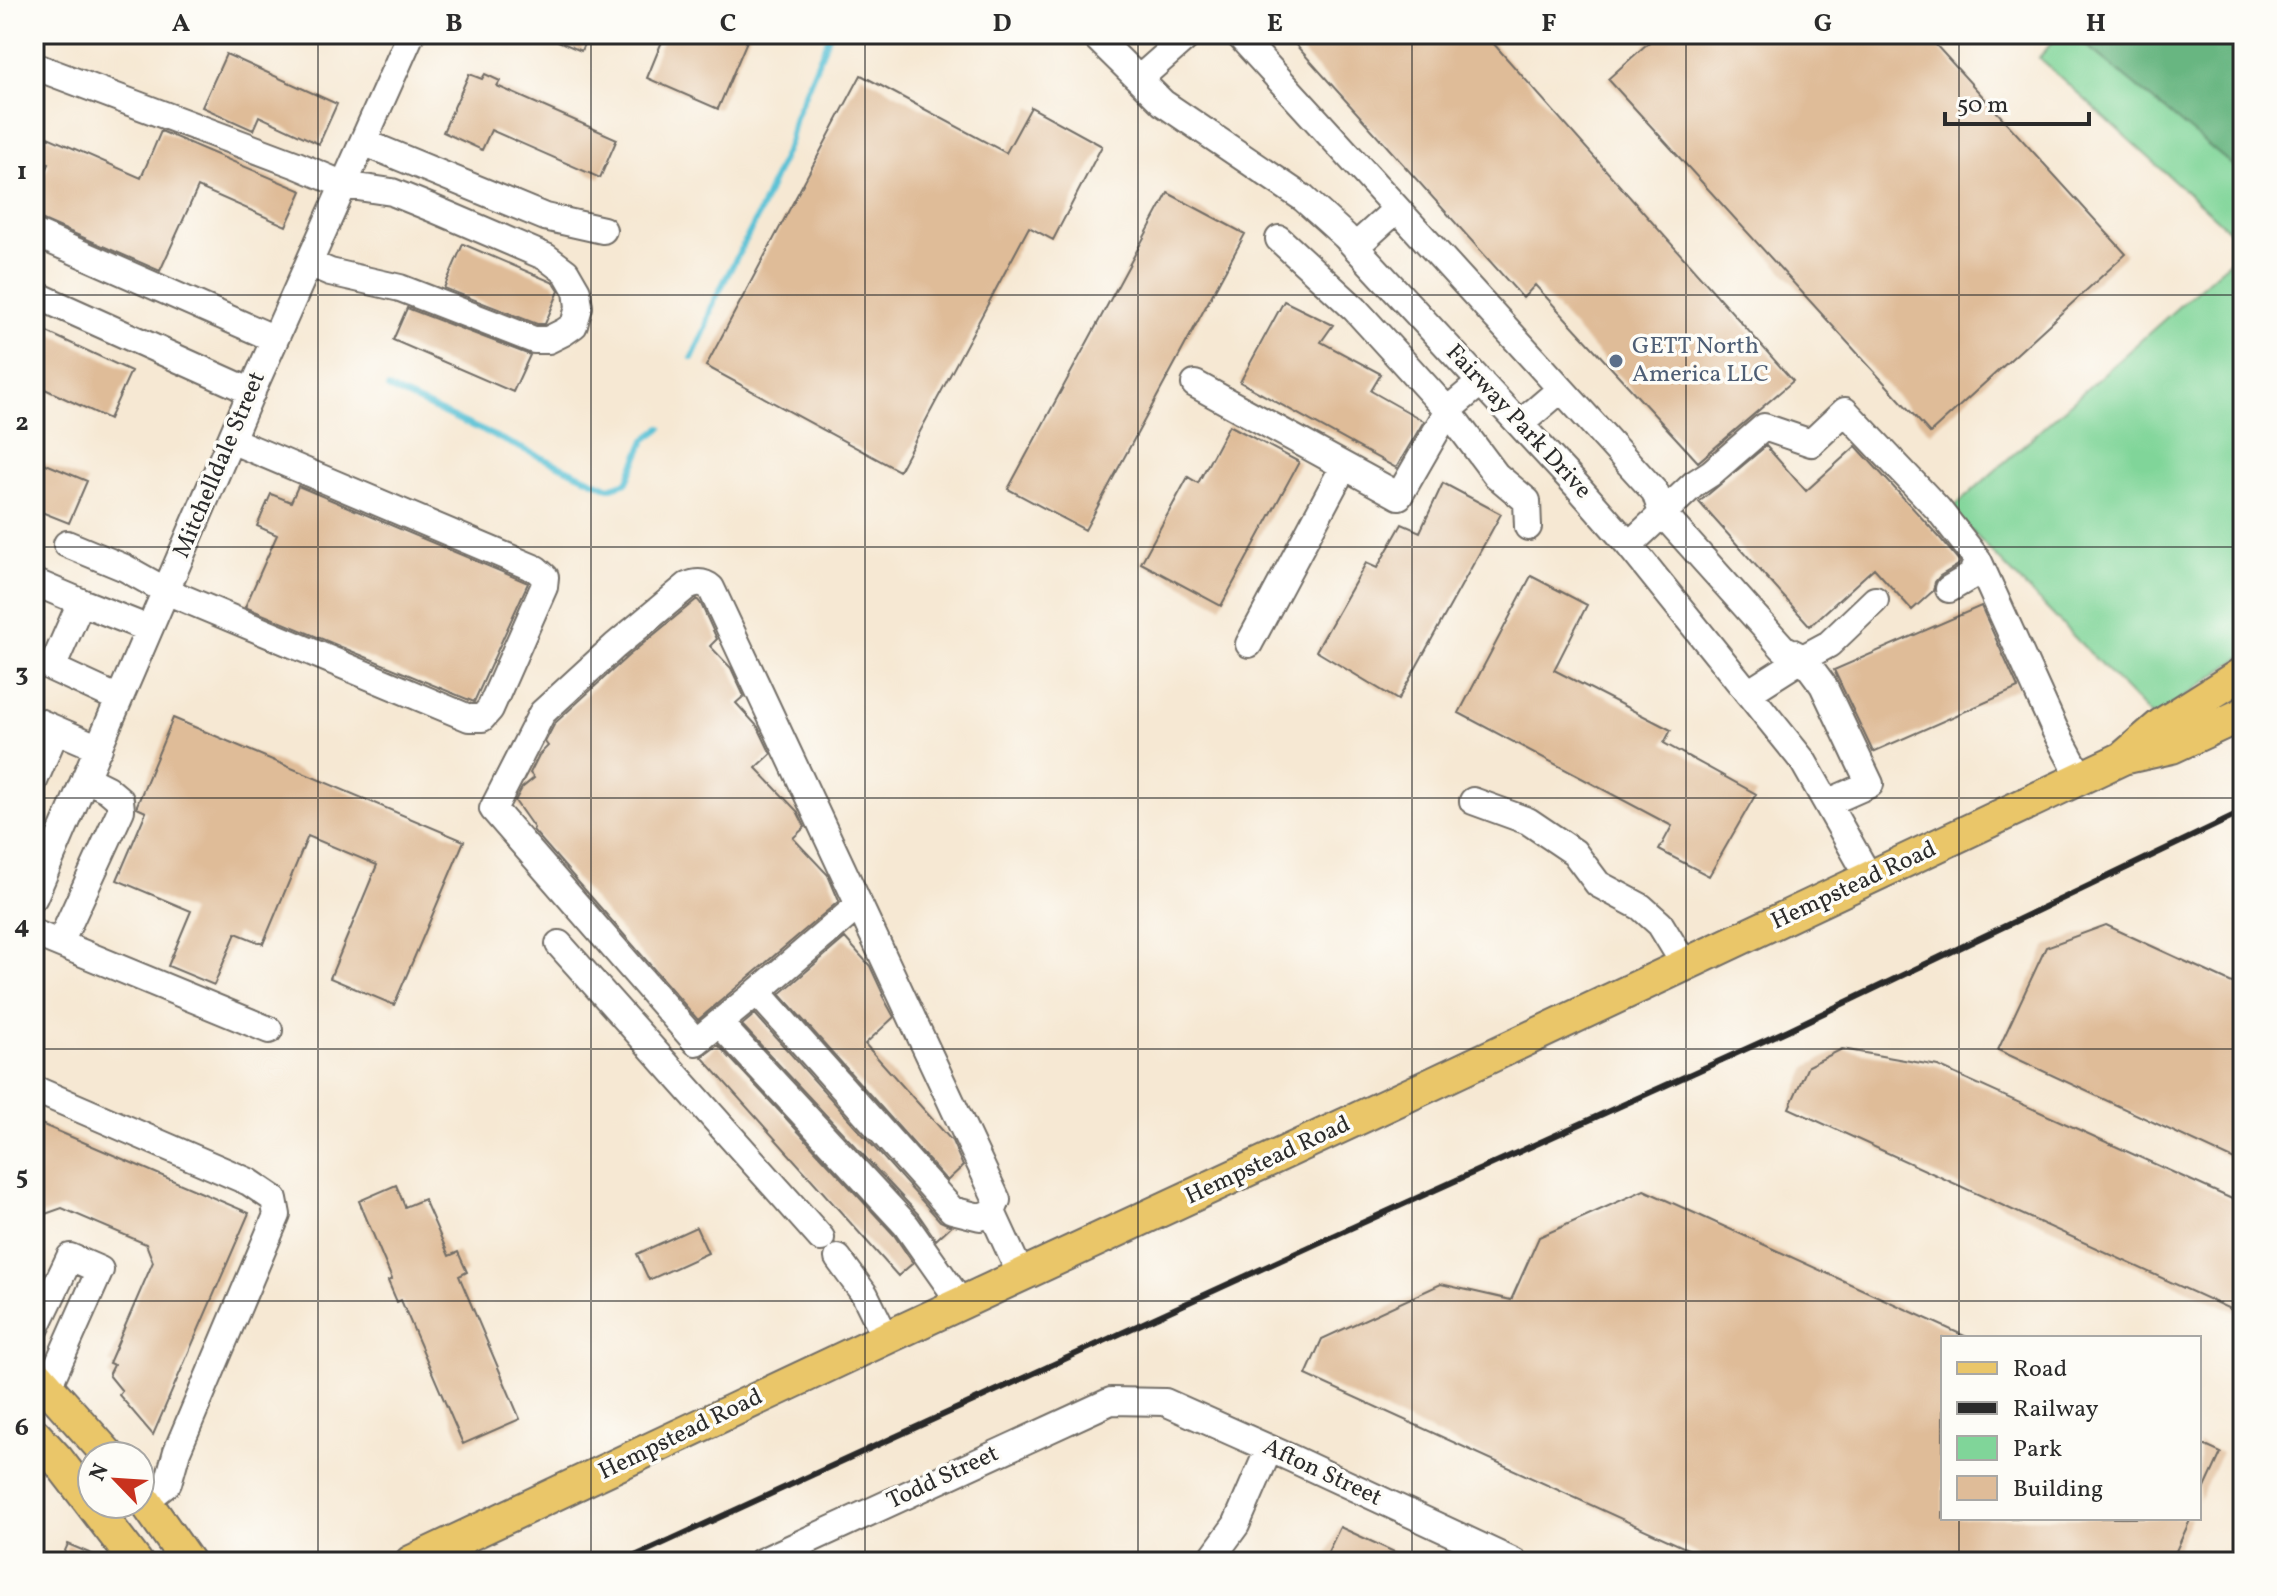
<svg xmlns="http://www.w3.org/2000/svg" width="2277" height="1596" font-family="Vollkorn,serif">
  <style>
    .green { fill: #80d599; stroke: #568062; stroke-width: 2 }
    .forest { fill: #68b681; stroke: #4a7056; stroke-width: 2 }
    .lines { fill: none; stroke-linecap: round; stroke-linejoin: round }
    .stream { stroke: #59c1d5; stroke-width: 6 }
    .building { fill: #dfbc98 }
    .minor-casing { stroke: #726d66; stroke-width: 30 }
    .major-casing { stroke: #726d66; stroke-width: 36 }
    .minor { stroke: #fff; stroke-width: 26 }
    .major { stroke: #eac669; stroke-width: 32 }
    .rail { stroke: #2b2b2b; stroke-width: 6 }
    .grid { fill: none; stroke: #2b2b2b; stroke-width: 2; stroke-opacity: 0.55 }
    .service-dot { fill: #5c6f8a; stroke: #fdfcf7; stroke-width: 3 }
    .labels { text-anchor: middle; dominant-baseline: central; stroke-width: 7; stroke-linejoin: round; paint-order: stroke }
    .service-label { font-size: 24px; fill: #4e5e75; stroke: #fdfcf7; text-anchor: start }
    .street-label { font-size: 24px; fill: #2b2b2b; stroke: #fdfcf7 }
    .neatline { fill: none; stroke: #2b2b2b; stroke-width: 3 }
    .grid-label { font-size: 26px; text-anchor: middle; font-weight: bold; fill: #2b2b2b }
  </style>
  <rect width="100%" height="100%" fill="#fdfcf7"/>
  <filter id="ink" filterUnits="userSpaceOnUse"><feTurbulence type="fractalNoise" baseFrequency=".0125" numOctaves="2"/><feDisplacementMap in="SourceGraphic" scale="16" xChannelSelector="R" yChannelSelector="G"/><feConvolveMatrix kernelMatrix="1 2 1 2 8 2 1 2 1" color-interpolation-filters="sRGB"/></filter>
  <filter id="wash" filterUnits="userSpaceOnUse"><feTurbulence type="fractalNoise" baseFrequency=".006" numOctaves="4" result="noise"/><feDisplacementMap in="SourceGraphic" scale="32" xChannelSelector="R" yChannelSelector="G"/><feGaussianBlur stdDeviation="1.8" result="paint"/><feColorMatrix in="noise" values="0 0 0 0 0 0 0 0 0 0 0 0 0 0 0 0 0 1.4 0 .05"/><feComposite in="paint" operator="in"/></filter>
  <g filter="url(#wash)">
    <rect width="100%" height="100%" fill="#f6e8d3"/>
    <path class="green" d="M2059 34H2075L2243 174V243L2039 58Z
      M2243 249V656L2153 718 1951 510Z"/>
    <path class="forest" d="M2075 34H2243V174L2075 36Z"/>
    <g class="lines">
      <path class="stream" d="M692 358 705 330 712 305 757 218 789 143 795 117 830 34
        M388 388 609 488 627 482 645 440 661 428"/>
    </g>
    <g id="blocks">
      <path class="building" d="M542 34H588L581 51Z
        M665 34H750L718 109 647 78Z
        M1286 34H1485L1793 381 1698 462 1535 285 1523 298Z
        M1658 34H1926L2126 254 1930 433 1608 79Z
        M226 54 337 104 319 144 259 116 253 130 202 107Z
        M469 74 482 79 485 74 500 81 497 86 617 139 600 178 491 130 482 150 443 132Z
        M861 75 1006 153 1031 107 1102 146 1053 240 1029 227 899 471 706 366Z
        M161 131 302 191 286 226 198 187 160 271 34 216V197L49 164 34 158V151L41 134 141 178Z
        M1168 193 1245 234 1085 530 1008 489Z
        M463 244 554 283 559 291 545 324H537L444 288Z
        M1284 301 1333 325 1321 342 1381 374 1371 391 1424 421 1396 468 1240 382Z
        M407 308 530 355 513 392 393 340Z
        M34 326 131 371 109 419 34 384Z
        M1229 425 1299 462 1221 606 1141 563 1188 477 1198 483Z
        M1766 446 1806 491 1856 446 1940 538 1960 562 1958 565 1940 576 1935 582 1933 591 1912 610 1874 568 1810 626 1699 502Z
        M34 459 87 481 69 523 34 509Z
        M1443 483 1501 514 1398 700 1316 651 1366 563 1377 568 1402 524 1420 532Z
        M298 486 528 583 474 702 245 607 277 535 257 526 271 494 291 502Z
        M1531 576 1587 605 1554 670 1671 730 1664 743 1756 794 1709 876 1659 850 1672 826 1459 713Z
        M697 599 701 604 717 639 710 646 731 668 744 696 736 703 758 727 771 754 756 768 797 811 805 827 793 838 828 875 839 901 698 1020 533 830 534 828 515 801 522 788 534 778 530 773 539 755 548 746 545 742 555 723 628 656Z
        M1981 606 2018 688 1873 752 1834 670Z
        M173 718 464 841 394 1005 330 978 377 865 308 836 263 944 236 933 214 985 168 966 191 911 117 880 146 812 137 808V805Z
        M2106 925 2243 988V1164L1998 1050 2046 947Z
        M845 938 870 966 883 994 882 995 894 1017 865 1044 952 1141 963 1166 947 1181 780 994Z
        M755 1014 940 1221 951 1226 936 1240 918 1214 742 1025Z
        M718 1045 894 1235 913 1263 898 1276 702 1057Z
        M1842 1049 1938 1066 2243 1204V1315L1789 1108 1808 1066Z
        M34 1121 249 1213 153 1435 119 1395 122 1391 109 1375 114 1365 109 1363 153 1262 146 1244 62 1208 34 1218Z
        M396 1185 405 1207 424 1199 449 1256 458 1252 467 1272 459 1276 520 1419 463 1444 401 1300 397 1302 388 1281 392 1279 359 1201Z
        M1644 1190 1969 1338H1943V1518H2191L2171 1562H1716L1306 1375 1322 1339 1441 1284 1511 1300 1539 1237Z
        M696 1227 708 1253 649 1280 637 1254Z
        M2199 1443 2221 1453 2199 1501Z
        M1340 1527 1416 1562H1323Z
        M68 1544 110 1562H60Z"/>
    </g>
  </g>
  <g filter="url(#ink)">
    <use href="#blocks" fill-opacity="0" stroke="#726d66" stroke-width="2"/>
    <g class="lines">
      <defs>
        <path id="minor" d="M1093 34 1163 103 1303 198 1345 236 1578 487 1629 545 1803 761 1870 879
          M1238 34 1655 492 1662 513 1783 648 1803 658 1829 644 1875 600
          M34 66 297 165 344 185 392 192 434 209 546 257 566 272 577 291 579 307 574 325 564 332 548 340H534L400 288 330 272 309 263
          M1139 79 1190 34
          M363 142 545 217 603 230
          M34 233 275 339
          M1279 239 1355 309 1448 411 1496 475 1527 501 1528 527
          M1356 246 1397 209
          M34 294 252 392
          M1195 384 1399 496 1449 409 1481 382
          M1520 424 1561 389
          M67 544 125 568 166 591 469 718H482L490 709 544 587 545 577 536 569 231 440
          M1629 545 1694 484 1711 473 1764 427 1811 443 1845 411 1938 509 1978 560 1971 576 1949 589
          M1978 560 2055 730 2081 778
          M34 582 81 602
          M1249 644 1344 466
          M1748 693 1803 658 1823 685 1870 784 1827 803
          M119 699 52 668 81 602 149 629
          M34 720 99 748
          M34 781 56 730
          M1473 801 1528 821 1574 852 1598 884 1641 907 1660 924 1685 965
          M34 897 250 395 411 34
          M859 905 757 992 952 1210 980 1217 992 1212
          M34 933 269 1030
          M60 943 121 810 120 800 107 789 85 778
          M559 944 821 1238
          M719 1023 757 992
          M34 1089 249 1182 274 1199 277 1215 177 1451 168 1483 145 1501
          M838 1258 865 1295 886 1338
          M961 1303 906 1225 719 1023 696 1042 493 809 542 713 615 646 687 586C696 582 703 581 711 588L997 1200 992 1212 1021 1275
          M34 1332 70 1257 100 1270 48 1387
          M761 1562 1111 1401 1165 1402 1293 1459 1514 1562
          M1209 1562 1236 1525 1269 1449"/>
        <path id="major" d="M2125 756 2161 725 2243 673
          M34 1372 109 1456
          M34 1434 57 1459 136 1562
          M140 1494 188 1562
          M411 1562 886 1338 1430 1085 2123 758 2172 747 2243 714"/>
      </defs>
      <use href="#minor" class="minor-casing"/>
      <use href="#major" class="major-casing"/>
      <use href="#minor" class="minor"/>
      <use href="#major" class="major"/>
      <path class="rail" d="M622 1562 1342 1232 1788 1030 2243 812"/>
    </g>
  </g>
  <path class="grid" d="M318 34V1562M591 34V1562M865 34V1562M1138 34V1562M1412 34V1562M1686 34V1562M1959 34V1338M34 295H2243M34 547H2243M34 798H2243M34 1049H2243M34 1301H2243M1959 1518V1562"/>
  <circle class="service-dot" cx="1616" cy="361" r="8"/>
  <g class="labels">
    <g class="service-label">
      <text x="1632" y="347">GETT North<tspan x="1632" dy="28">America LLC</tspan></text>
    </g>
    <g class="street-label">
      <text transform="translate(1518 422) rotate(47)">Fairway Park Drive</text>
      <text transform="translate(220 465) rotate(-67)">Mitchelldale Street</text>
      <text transform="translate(1854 886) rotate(-25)">Hempstead Road</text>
      <text transform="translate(1268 1161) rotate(-25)">Hempstead Road</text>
      <text transform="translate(681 1435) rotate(-26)">Hempstead Road</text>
      <text transform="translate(1322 1473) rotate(25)">Afton Street</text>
      <text transform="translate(943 1478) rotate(-25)">Todd Street</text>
    </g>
  </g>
  <rect width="2277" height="1596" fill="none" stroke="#fdfcf7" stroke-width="88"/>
  <rect x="1941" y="1336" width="260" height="184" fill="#fdfcf7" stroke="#a9a8a5" stroke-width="2"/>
  <rect x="1957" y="1362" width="40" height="12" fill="#eac669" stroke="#a9a8a5" stroke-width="2"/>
  <text x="2013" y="1376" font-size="24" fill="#2b2b2b">Road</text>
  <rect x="1957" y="1402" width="40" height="12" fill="#2b2b2b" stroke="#a9a8a5" stroke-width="2"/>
  <text x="2013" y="1416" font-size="24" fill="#2b2b2b">Railway</text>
  <rect x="1957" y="1436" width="40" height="24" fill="#80d599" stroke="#a9a8a5" stroke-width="2"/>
  <text x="2013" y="1456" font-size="24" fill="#2b2b2b">Park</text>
  <rect x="1957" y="1476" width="40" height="24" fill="#dfbc98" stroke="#a9a8a5" stroke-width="2"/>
  <text x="2013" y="1496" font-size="24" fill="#2b2b2b">Building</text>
  <g transform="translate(116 1480) rotate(295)"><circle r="38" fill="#fdfcf7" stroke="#a9a8a5" stroke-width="2"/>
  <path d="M0-6L14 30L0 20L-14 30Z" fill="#c8321e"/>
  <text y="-12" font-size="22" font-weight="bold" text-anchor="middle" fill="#2b2b2b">N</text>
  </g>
  <path d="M1945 112v12h144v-12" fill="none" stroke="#2b2b2b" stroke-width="4"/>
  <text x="1957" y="112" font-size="24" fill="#2b2b2b" stroke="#fdfcf7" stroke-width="6" paint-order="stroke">50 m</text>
  <rect x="44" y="44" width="2189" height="1508" class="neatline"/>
  <g class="grid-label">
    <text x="181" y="31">A</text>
    <text x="454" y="31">B</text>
    <text x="728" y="31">C</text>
    <text x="1002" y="31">D</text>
    <text x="1275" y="31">E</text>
    <text x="1549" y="31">F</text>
    <text x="1823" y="31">G</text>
    <text x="2096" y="31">H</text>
    <text x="22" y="179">1</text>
    <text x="22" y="430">2</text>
    <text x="22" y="681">3</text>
    <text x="22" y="933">4</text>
    <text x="22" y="1184">5</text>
    <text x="22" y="1435">6</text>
  </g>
</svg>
